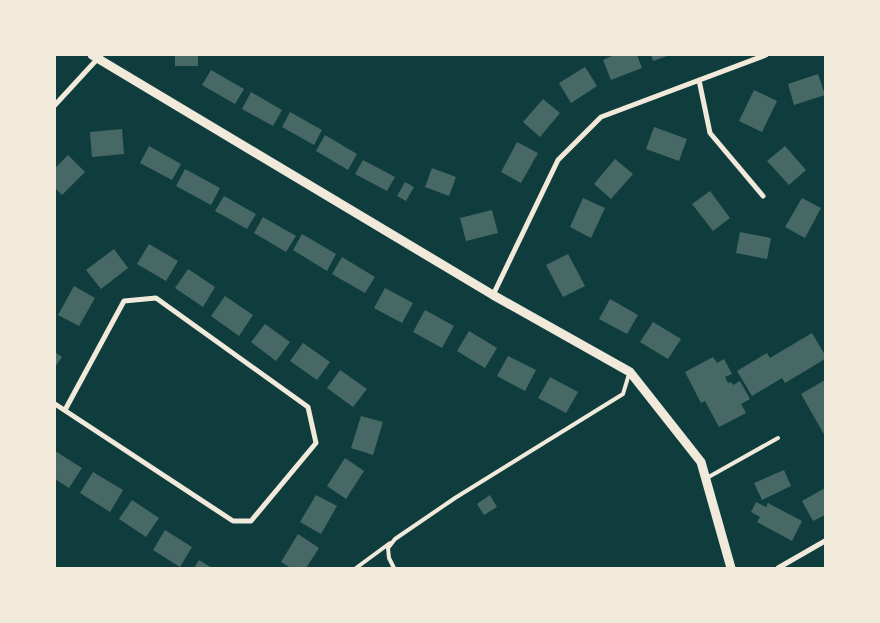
<svg xmlns="http://www.w3.org/2000/svg" width="880" height="623" font-family="Georgia,serif">
  <style>
    .building { fill: #486865 }
    .lines { fill: none; stroke-linecap: round; stroke-linejoin: round }
    .service { stroke: #f1e9da; stroke-width: 4 }
    .minor { stroke: #f1e9da; stroke-width: 5 }
    .tertiary { stroke: #f1e9da; stroke-width: 9 }
  </style>
  <rect width="100%" height="100%" fill="#0f3d3e"/>
  <path class="building" d="M175 55H198V66H175Z
    M614 55H637L642 68 611 80 603 60Z
    M651 55H670L653 61Z
    M585 67 597 86 571 103 559 83Z
    M211 70 244 89 235 104 202 85Z
    M818 74 825 95 794 105 788 84Z
    M754 90 777 101 762 132 739 121Z
    M251 92 282 110 273 126 242 109Z
    M543 99 560 113 540 137 523 122Z
    M290 112 322 130 314 145 282 127Z
    M654 127 687 139 679 161 646 149Z
    M122 129 124 154 92 157 90 132Z
    M325 135 357 154 348 170 316 151Z
    M517 142 538 153 521 183 501 172Z
    M149 146 181 164 172 180 140 163Z
    M785 146 806 170 789 185 767 161Z
    M68 155 85 172 62 195 55 188V168Z
    M615 159 633 174 611 199 594 184Z
    M363 160 395 177 387 191 355 174Z
    M432 168 456 177 449 196 425 187Z
    M185 169 220 188 211 205 176 186Z
    M405 182 414 187 406 201 397 196Z
    M710 191 730 218 713 231 692 204Z
    M224 196 256 214 247 229 215 211Z
    M583 198 605 208 591 238 570 227Z
    M802 198 821 208 805 238 785 227Z
    M492 210 498 233 466 241 460 218Z
    M263 217 296 236 286 252 254 233Z
    M740 232 771 238 767 259 736 253Z
    M302 234 336 254 327 271 293 250Z
    M149 244 178 261 166 281 137 264Z
    M114 249 128 268 101 289 86 270Z
    M568 254 585 286 563 297 546 265Z
    M342 257 375 277 365 293 332 274Z
    M188 269 215 287 203 307 175 288Z
    M74 286 95 298 79 326 58 315Z
    M385 288 413 303 402 323 374 308Z
    M225 296 253 315 239 336 211 316Z
    M610 299 638 315 627 334 599 319Z
    M425 310 454 326 442 348 413 332Z
    M653 322 681 339 668 359 640 342Z
    M265 324 290 342 276 361 251 342Z
    M469 331 497 348 485 368 457 351Z
    M812 333 825 355V359L785 383 782 378 752 396 737 371 767 353 770 358Z
    M303 343 330 362 317 380 290 361Z
    M55 352 62 357 55 367Z
    M508 356 536 370 525 391 497 376Z
    M713 357 717 363 724 359 732 374 725 377 728 383 731 382 733 385 740 381 750 399 741 404 746 413 719 427 705 401 701 403 685 372Z
    M340 370 367 389 353 407 327 388Z
    M550 377 578 392 566 413 538 398Z
    M825 380V436L801 394Z
    M361 416 383 422 373 455 351 448Z
    M55 451 82 468 69 488 55 479Z
    M345 458 364 471 346 499 327 486Z
    M784 470 791 486 762 500 754 483Z
    M93 472 123 490 110 512 80 493Z
    M825 488V515L813 521 802 501Z
    M316 495 337 506 321 534 300 522Z
    M490 495 497 507 484 515 477 504Z
    M132 500 159 518 146 537 119 519Z
    M756 502 766 507 768 503 802 521 792 541 757 522 760 517 751 512Z
    M165 530 192 547 180 567 153 550Z
    M298 534 319 548 306 568H291L281 562Z
    M199 560 212 568H194Z"/>
  <g class="lines">
    <path class="service" d="M705 479 778 438
      M356 568 390 543
      M394 568 389 558 388 548 395 539 455 498 623 394 629 374"/>
    <path class="minor" d="M699 80 710 133 763 196
      M55 105 101 55
      M493 295 558 160 601 117 766 55
      M55 404 233 521H251L316 443 308 407 156 298 124 301 65 410
      M778 568 825 541"/>
    <path class="tertiary" d="M92 55 493 295 630 372 701 462 731 568"/>
  </g>
  <rect width="880" height="623" fill="none" stroke="#f1e9da" stroke-width="112"/>
</svg>
